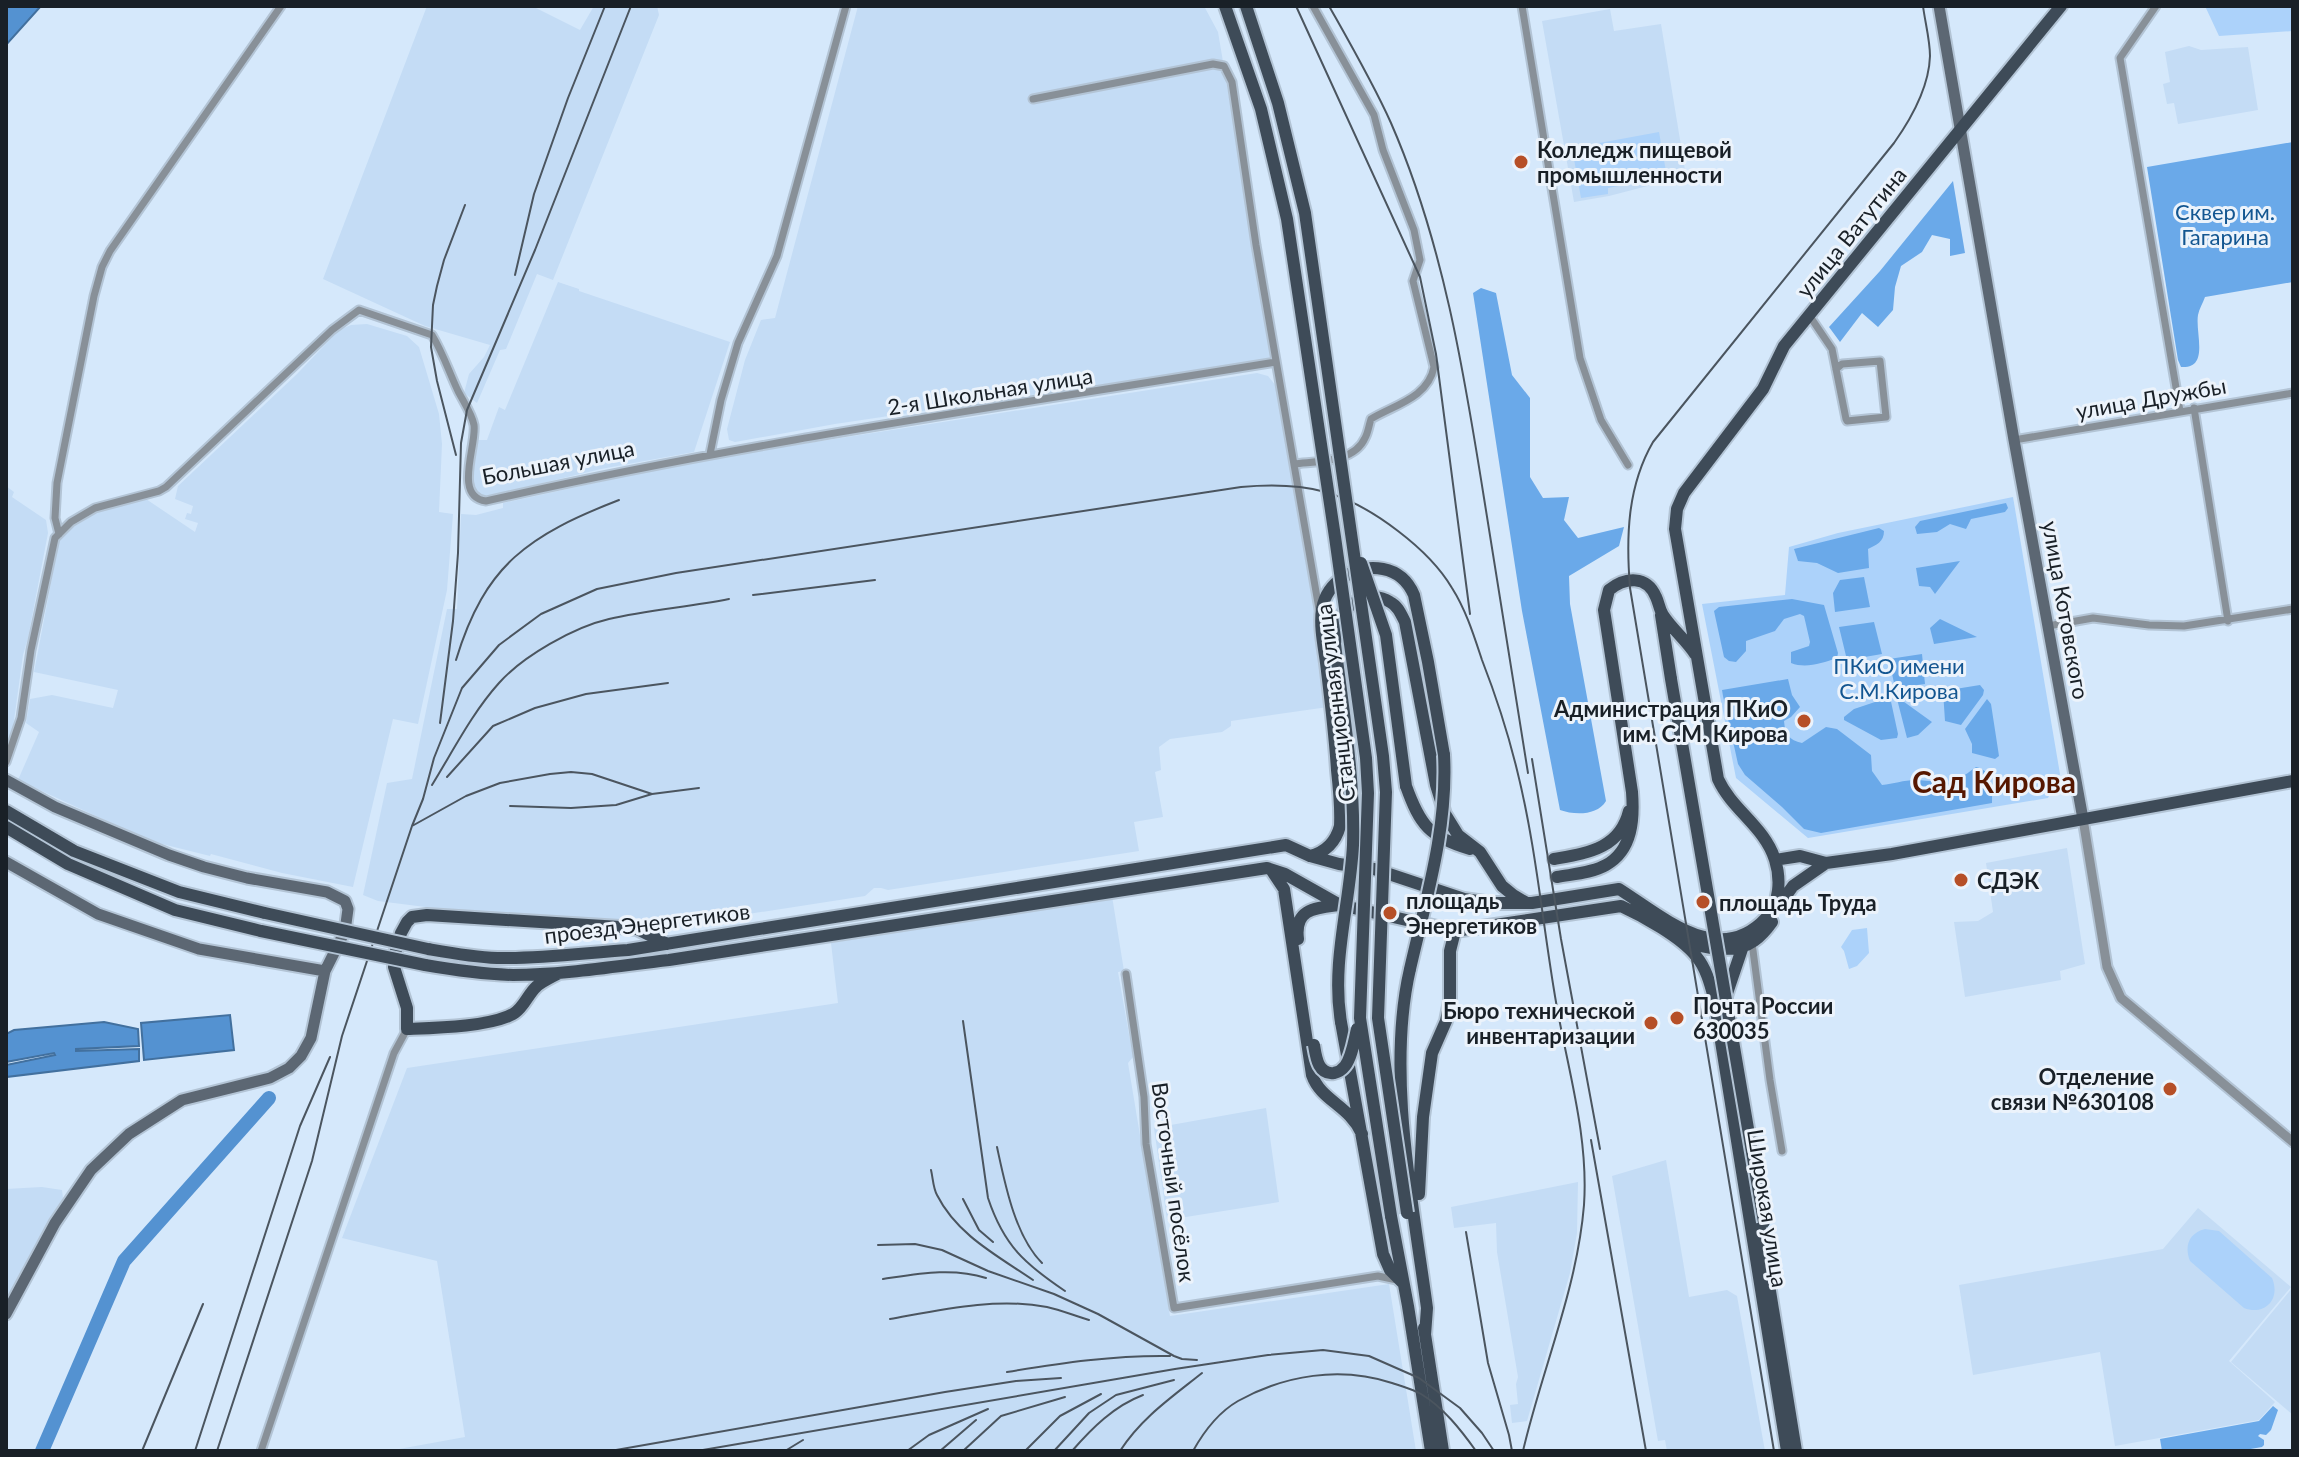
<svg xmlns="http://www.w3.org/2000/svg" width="2299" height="1457" font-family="Lato,sans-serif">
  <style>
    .built { fill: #c4dcf5 }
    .green { fill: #acd2fa }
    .forest { fill: #6aa9e9 }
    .water { fill: #5492d1; stroke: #42709e; stroke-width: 2 }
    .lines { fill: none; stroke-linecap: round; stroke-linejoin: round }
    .river { stroke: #5492d1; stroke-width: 14 }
    .minor-casing { stroke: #b3c4d5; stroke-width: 11 }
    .tertiary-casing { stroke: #b3c4d5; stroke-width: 13 }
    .secondary-casing { stroke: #b3c4d5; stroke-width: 15 }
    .primary-casing { stroke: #b3c4d5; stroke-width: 16 }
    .minor { stroke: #889098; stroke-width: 7 }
    .tertiary { stroke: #889098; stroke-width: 9 }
    .secondary { stroke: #5c6773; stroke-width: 11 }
    .primary { stroke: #3e4b58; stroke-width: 12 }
    .tram { stroke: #4b555f; stroke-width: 2 }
    .rail { stroke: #4b555f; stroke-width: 2 }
    .primary-bridge-casing { stroke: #b3c4d5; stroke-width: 16; stroke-linecap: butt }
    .primary-bridge { stroke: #3e4b58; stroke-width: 12 }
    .poi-dot { fill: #b64f27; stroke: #ecf3fb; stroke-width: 3 }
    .labels { text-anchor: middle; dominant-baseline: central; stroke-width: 6; stroke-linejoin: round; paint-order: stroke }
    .poi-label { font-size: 22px; font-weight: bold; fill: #192027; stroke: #ecf3fb; text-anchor: start }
    .park-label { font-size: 22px; fill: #135691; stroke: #ecf3fb }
    .street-label { font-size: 22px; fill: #192027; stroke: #ecf3fb }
    .district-label { font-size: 30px; font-weight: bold; fill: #561700; stroke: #ecf3fb }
  </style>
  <rect width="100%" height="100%" fill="#d5e8fb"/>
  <path class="built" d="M427 6H532L580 30 594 6H657L659 15 553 280 537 274 506 349 500 350 477 403 464 393 469 374 484 357 490 345 425 326 323 279Z
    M858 6H1204L1218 32 1273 359 835 424 735 442 729 440 727 429 745 360 761 320 775 318Z
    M1610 9 1614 31 1661 24 1686 176 1609 196 1574 202 1542 21Z
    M2189 46 2201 50 2248 47 2258 110 2178 124 2174 103 2167 104 2163 84 2170 82 2165 52Z
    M558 282 579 289V291L730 342 694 452 601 469 484 497 477 492 472 480 475 440H487L499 407 505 410Z
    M367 324 407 336 419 347 439 414 442 444 439 512 453 514 447 590 418 724 393 719 353 887 282 873 211 854 210 856 150 841 18 780 39 732 26 723 30 699 52 695 113 708 118 690 34 672 59 541 70 529 101 510 146 499 195 532 198 523 185 519 187 513 191 514 193 506 175 499 178 486 297 374 339 330 351 325Z
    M1257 373 1268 376 1281 392 1320 624 1328 707 1231 721V726L1222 732 1170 739 1159 747 1161 770 1155 772 1163 817 1134 822 1139 851 888 890 881 888H874L865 896 671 926 465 912 378 901 363 895 387 783 412 779 447 609H457L461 514 476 515 503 508V503L700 460Z
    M6 486 14 492 12 497 46 520 48 533 28 638 23 655 12 735 6 747Z
    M2067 848 2085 964 2060 971 2061 980 1965 997 1954 922 1978 921 1993 912 1986 863Z
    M1112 896 1124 971 1118 972 1133 1057 1128 1063 1170 1316 1389 1284 1416 1451H388L465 1437 437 1261 342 1238 407 1068 838 1003 831 943Z
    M1266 1108 1279 1202 1167 1220 1154 1128Z
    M1666 1160 1689 1297 1727 1290 1737 1296 1765 1451H1667L1665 1440 1658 1441 1612 1176Z
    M1578 1182 1577 1233 1570 1273 1527 1421 1512 1423 1510 1405 1518 1404 1516 1384 1518 1377 1497 1252 1496 1223 1454 1228 1451 1207Z
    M42 1187 62 1190 63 1198 6 1302V1189Z
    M2198 1208 2291 1287 2229 1361 2275 1402 2259 1420 2115 1446 2100 1352 1973 1375 1959 1285 2163 1249Z
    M2293 1287V1415L2231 1362Z"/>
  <path class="green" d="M2205 6H2293V31L2219 36Z
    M1659 132 1667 177 1608 188V194L1581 198 1572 148Z
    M2013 497 2060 774 2048 798 1808 838 1736 778 1702 604 1785 595 1789 547 1838 533Z
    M1867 928 1869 953 1857 966 1849 969 1844 951 1841 947 1852 930Z
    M2205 1229 2219 1231 2272 1278C2281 1299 2265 1316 2244 1308L2190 1261C2184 1246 2189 1233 2205 1229Z"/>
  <path class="forest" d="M2293 142V282L2205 297C2203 303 2199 309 2198 315 2195 333 2210 369 2181 367L2178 360 2147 167Z
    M1953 181 1965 253 1950 256V239L1932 235 1922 252 1901 266 1895 287 1893 310 1878 327 1862 313 1840 342 1829 327 1880 271Z
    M1481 288 1496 293 1512 375 1530 398V477L1543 498 1569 497 1564 520 1578 538 1624 527 1619 546 1569 576 1570 604 1606 801C1597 816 1574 815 1560 810L1522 611 1473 293Z
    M2006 503 2008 508 2005 512 1971 519 1966 529 1950 524 1937 532 1917 534 1915 527 1920 521Z
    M1879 528 1884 531C1884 542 1876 545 1868 549L1869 568 1838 573 1817 563 1798 561 1794 549Z
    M1960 561 1935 594 1930 587 1919 586 1916 568Z
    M1864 577 1870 607 1835 612 1833 593 1840 580Z
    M1792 599 1824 605 1838 653 1837 658C1822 663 1806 669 1791 663V652L1809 646 1810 642 1804 616 1800 614 1784 619 1775 631 1746 641V651L1736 662 1729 661 1724 657 1714 611 1719 607Z
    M1940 619 1977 637 1934 644 1930 628Z
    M1874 622 1882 654 1847 660 1839 627Z
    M1922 654 1925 684 1895 688 1889 659Z
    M1788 679 1792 695 1800 707 1791 717 1784 721C1785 734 1789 740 1802 743L1826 727 1837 729 1871 755 1872 771 1882 785C1893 784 1904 780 1915 780 1951 781 1944 791 1976 767 1994 771 1992 788 1992 803L1821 833 1804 829 1782 807 1745 775 1738 764 1723 696 1722 690Z
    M1980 685 1984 690 1983 695 1961 725 1945 721 1943 691Z
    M1890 697 1898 734 1897 738 1881 740 1844 720V717L1854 709Z
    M1897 699H1900L1932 722 1918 735 1907 738Z
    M1987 699 1991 704 1999 756 1995 759 1972 753V744L1965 729Z
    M2273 1406 2278 1410 2271 1430 2266 1435 2260 1434 2258 1436 2264 1440V1445L2262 1447 2239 1451H2162L2160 1439 2259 1421Z"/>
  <path class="water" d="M6 6H41L6 45Z
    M230 1015 234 1050 144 1060 141 1023Z
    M104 1022 138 1029 139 1046 76 1049V1051L139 1049V1061L6 1077V1065L55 1055 54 1053 6 1062V1034L14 1030Z"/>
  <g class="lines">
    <path class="river" d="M42 1451 124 1261 269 1098"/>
    <defs>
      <path id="minor" d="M1522 6 1580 358 1601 420 1628 465
        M2156 6 2120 58 2180 411
        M1033 99 1213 64 1224 66 1232 82 1256 245 1319 609
        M1809 315 1832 349 1846 419 1847 421 1886 417 1880 361 1842 364 1836 369
        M2194 408 2228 621
        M2014 440 2293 393
        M710 454 721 400 738 343 777 256 846 6
        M1294 464C1317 461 1354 463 1365 438 1368 433 1369 425 1371 419 1394 405 1428 398 1434 367L1413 281 1420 260 1414 230 1383 150 1374 115 1313 6
        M59 534 55 518 57 483 94 296 102 267 110 251 281 6
        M2048 626 2093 618 2149 625 2184 626 2293 609
        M6 762 21 718 31 650 55 538 71 522 95 508 159 491 166 487 332 330 359 310 432 335C443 353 449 372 458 391 463 401 472 414 474 425 477 445 453 497 486 501 746 442 1012 405 1276 362
        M1752 943 1770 1080 1782 1151
        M1126 974 1144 1097 1146 1144 1174 1308 1378 1276 1397 1280
        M261 1451 394 1053 407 1029"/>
      <path id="tertiary" d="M2083 819 2107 967 2121 998 2293 1142"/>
      <path id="secondary" d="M1939 6 2014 440 2083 819
        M6 780 55 807 169 855 204 867 247 878 327 892 345 901 348 909 345 931 325 971 311 1038 301 1056 289 1068 270 1078 182 1100 129 1134 91 1170 55 1223 6 1314
        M6 862 98 914 199 949 325 971"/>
      <path id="primary" d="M1661 615 1671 679
        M1335 644C1336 635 1336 627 1340 618 1348 601 1373 591 1390 602 1398 606 1401 614 1405 622L1436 785 1445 814 1458 835 1480 852 1502 886 1513 895 1525 902
        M1406 786C1420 825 1429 837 1470 849
        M6 811 74 851 179 892 265 913
        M6 827 68 864 175 910 261 931
        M1310 856C1326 852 1336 841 1340 826 1341 807 1339 788 1337 770 1335 737 1331 704 1327 671 1325 651 1319 629 1322 609 1327 581 1356 564 1383 569 1399 572 1408 581 1414 595L1428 662 1444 755
        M1554 859C1587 853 1620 849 1629 811
        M1775 860 1800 856 1826 863 1892 854 2293 781
        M1272 871 1284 889 1312 1075C1321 1101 1349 1105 1362 1134
        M1557 877C1573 874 1592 873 1606 865 1633 850 1634 818 1632 792L1604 610 1609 590C1625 577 1647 575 1656 597 1659 603 1659 609 1663 615 1672 629 1686 640 1695 654
        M1785 897 1793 886 1826 863
        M1298 939C1294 908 1316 908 1340 905
        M1685 941C1705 949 1736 954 1754 941 1761 936 1767 929 1772 922
        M428 949C451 953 473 957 497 958 540 959 584 953 628 950L1286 845 1310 856 1339 864 1374 869 1464 899 1491 903H1532L1619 889C1662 916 1719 969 1766 918 1780 903 1781 879 1775 860 1765 827 1732 810 1718 779L1675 529 1677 509 1684 493 1763 389 1784 346 2061 6
        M425 965C454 970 483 974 513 975 564 975 617 966 669 960L1267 868 1285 874 1340 905 1455 931 1621 906C1643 916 1681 937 1696 956 1706 968 1710 983 1714 998L1787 1451
        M1410 969C1386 1072 1413 1204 1427 1308L1425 1335
        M559 973C552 977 543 981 537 986 527 995 524 1008 513 1014 490 1027 433 1028 407 1029V1008L394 967 396 950 401 933 407 922 412 917 427 915 620 927 637 929 667 944
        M1725 999 1743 946
        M1341 1022 1383 1254 1390 1270 1403 1283
        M1419 1194 1423 1117 1432 1053 1446 1021 1450 1001V951L1455 931
        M1757 1211 1796 1451
        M1391 1216 1408 1306 1431 1451
        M1424 1328 1443 1451"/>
    </defs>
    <use href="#minor" class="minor-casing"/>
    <use href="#tertiary" class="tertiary-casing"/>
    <use href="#secondary" class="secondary-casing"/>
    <use href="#primary" class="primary-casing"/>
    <use href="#minor" class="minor"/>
    <use href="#tertiary" class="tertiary"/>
    <use href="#secondary" class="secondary"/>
    <use href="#primary" class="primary"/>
    <path class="tram" d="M1774 1451 1630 588C1626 538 1627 487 1653 442L1894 143C1911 119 1929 87 1930 56 1930 40 1925 22 1923 6"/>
    <path class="rail" d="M1296 6 1420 277 1436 354 1470 614
      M1329 6C1351 45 1373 83 1391 123 1443 242 1464 372 1484 498 1499 590 1513 682 1528 773
      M515 275 534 194 568 98 605 6
      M456 455 437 381 431 347 433 305 437 286 444 260 465 205
      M753 595 875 580
      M456 660C485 564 529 535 619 500
      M440 723 453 621 458 553 461 443 467 410 535 250 631 6
      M1532 759 1561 939 1600 1149
      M447 777 493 726 535 708 586 694 668 683
      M432 785C453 751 472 713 499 683 523 656 574 627 609 619 648 610 689 607 729 599
      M510 806 571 808 616 805 652 794
      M412 826 466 796 500 783 550 774 571 772 592 774 652 794 699 788
      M963 1021 988 1198C1004 1246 1025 1264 1065 1291
      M1591 1140 1646 1451
      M997 1147C1005 1184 1015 1236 1042 1263
      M931 1170C933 1178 933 1188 937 1195 957 1235 998 1256 1033 1280
      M963 1199 979 1230 993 1242
      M1466 1232 1488 1363 1509 1435 1512 1451
      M878 1245 915 1244 942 1250 988 1271 1054 1294 1098 1314 1174 1356 1182 1359 1197 1360
      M883 1279C917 1274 952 1267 986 1278
      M890 1319C940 1310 996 1297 1047 1307 1061 1310 1075 1316 1089 1320
      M1007 1372C1061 1363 1115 1355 1170 1356
      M616 1450 945 1392 1016 1381 1061 1378
      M142 1451 203 1304
      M195 1451 300 1126 330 1057
      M217 1451 312 1161 342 1036 412 826 423 799 434 758 462 688 499 645 541 614 597 589 676 573 1241 487C1306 481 1346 491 1398 531 1419 547 1439 566 1452 588 1466 610 1474 636 1482 660 1496 696 1508 733 1517 770 1535 842 1542 917 1554 990 1565 1061 1589 1132 1584 1205 1577 1290 1542 1369 1523 1451
      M697 1451 1175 1369 1268 1355 1323 1350 1369 1356 1419 1378 1460 1408 1482 1433 1494 1451
      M785 1451 803 1440
      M907 1451 929 1435 988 1409
      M940 1451 976 1420
      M963 1451 1001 1416 1065 1397
      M1025 1451 1060 1416 1101 1394
      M1054 1451 1089 1413 1116 1395 1174 1380
      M1072 1451C1092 1428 1114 1406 1143 1395
      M1120 1451C1141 1418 1172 1397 1202 1373
      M1193 1451C1203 1433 1219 1412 1238 1401 1285 1375 1340 1366 1392 1383 1401 1386 1412 1389 1421 1394 1443 1407 1461 1430 1476 1451"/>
    <defs>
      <path id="primary-bridge" d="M1225 6 1261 109 1287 219 1335 537 1366 758 1368 793 1360 1018 1391 1216
        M1246 6 1278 103 1305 213 1383 756 1386 792 1378 1018 1407 1213
        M1361 563 1386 635 1406 786
        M1335 644C1343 710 1355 779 1353 845 1350 904 1331 963 1341 1022
        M1671 679 1764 1222
        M265 913 428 949
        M261 931 425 965
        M1410 969C1426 899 1448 827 1444 755
        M1314 1045C1316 1057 1318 1075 1334 1073 1339 1072 1342 1070 1345 1066 1352 1057 1354 1041 1357 1029"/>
    </defs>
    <use href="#primary-bridge" class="primary-bridge-casing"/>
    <use href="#primary-bridge" class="primary-bridge"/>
  </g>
  <g class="poi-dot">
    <circle cx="1521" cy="162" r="8"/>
    <circle cx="1804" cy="721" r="8"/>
    <circle cx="1961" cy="880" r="8"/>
    <circle cx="1703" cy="902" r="8"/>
    <circle cx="1390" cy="913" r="8"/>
    <circle cx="1677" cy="1018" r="8"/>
    <circle cx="1651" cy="1023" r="8"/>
    <circle cx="2170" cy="1089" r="8"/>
  </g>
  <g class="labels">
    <g class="poi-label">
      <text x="1537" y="149">Колледж пищевой<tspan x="1537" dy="25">промышленности</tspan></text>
      <text x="1788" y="708" text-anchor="end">Администрация ПКиО<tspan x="1788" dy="25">им. С.М. Кирова</tspan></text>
      <text x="1977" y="880">СДЭК</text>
      <text x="1406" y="900">площадь<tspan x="1406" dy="25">Энергетиков</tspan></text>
      <text x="1719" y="902">площадь Труда</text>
      <text x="1693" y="1005">Почта России<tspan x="1693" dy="25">630035</tspan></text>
      <text x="1635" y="1010" text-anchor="end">Бюро технической<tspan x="1635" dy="25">инвентаризации</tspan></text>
      <text x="2154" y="1076" text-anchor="end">Отделение<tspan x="2154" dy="25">связи №630108</tspan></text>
    </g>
    <g class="park-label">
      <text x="2225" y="211">Сквер им.<tspan x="2225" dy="25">Гагарина</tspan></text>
      <text x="1899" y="665">ПКиО имени<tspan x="1899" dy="25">С.М.Кирова</tspan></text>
    </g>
    <g class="street-label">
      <text transform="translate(1851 232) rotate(-51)">улица Ватутина</text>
      <text transform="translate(990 391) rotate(-9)">2-я Школьная улица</text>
      <text transform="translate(2151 398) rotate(-10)">улица Дружбы</text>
      <text transform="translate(558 462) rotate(-11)">Большая улица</text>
      <text transform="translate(2066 610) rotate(80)">улица Котовского</text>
      <text transform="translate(1335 703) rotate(-97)">Станционная улица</text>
      <text transform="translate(647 923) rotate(-7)">проезд Энергетиков</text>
      <text transform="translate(1174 1182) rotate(82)">Восточный посёлок</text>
      <text transform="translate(1768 1208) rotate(81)">Широкая улица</text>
    </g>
    <g class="district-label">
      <text x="1994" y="781">Сад Кирова</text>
    </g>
  </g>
  <rect width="2299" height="1457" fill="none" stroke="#192027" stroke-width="16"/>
</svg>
